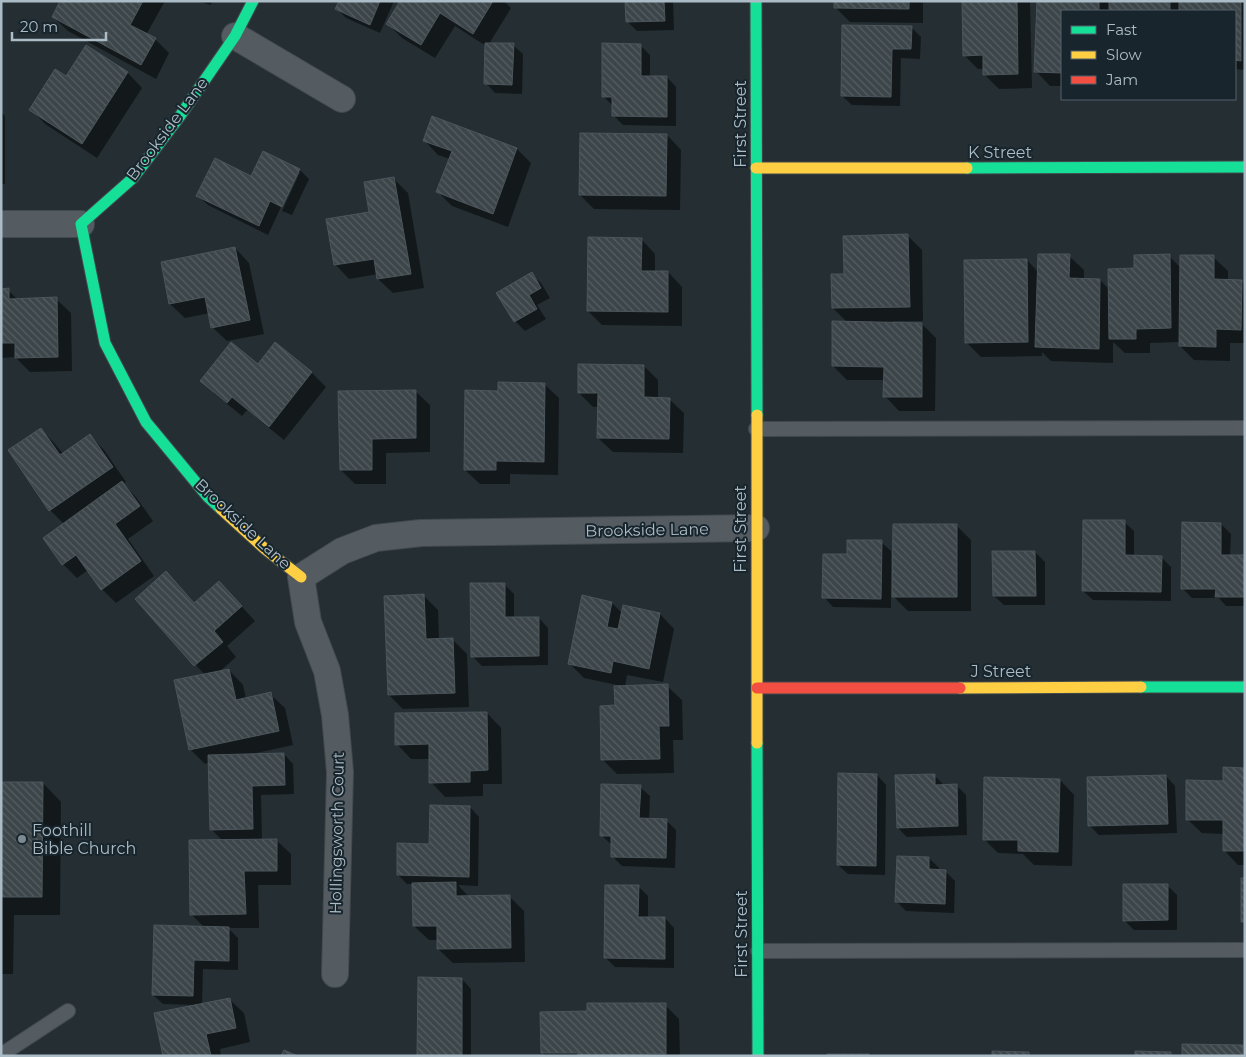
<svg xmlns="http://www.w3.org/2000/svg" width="1246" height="1057" font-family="Montserrat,sans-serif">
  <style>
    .shadow { fill: #0007 }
    .building { fill: url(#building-back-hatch); stroke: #4b565c }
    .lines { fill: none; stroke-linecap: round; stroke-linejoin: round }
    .lane-casing { stroke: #42494e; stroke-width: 16 }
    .street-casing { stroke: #42494e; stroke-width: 28 }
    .fast-casing { stroke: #42494e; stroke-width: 13 }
    .slow-casing { stroke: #42494e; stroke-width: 13 }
    .jam-casing { stroke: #42494e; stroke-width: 13 }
    .lane { stroke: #545c62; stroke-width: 14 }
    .street { stroke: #545c62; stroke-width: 26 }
    .fast { stroke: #16e098; stroke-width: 11 }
    .slow { stroke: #ffcf43; stroke-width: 11 }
    .jam { stroke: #f24e42; stroke-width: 11 }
    .poi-dot { fill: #7c8a93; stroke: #18252d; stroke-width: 2 }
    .labels { text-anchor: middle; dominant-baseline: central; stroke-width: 4; stroke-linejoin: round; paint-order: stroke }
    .street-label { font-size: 16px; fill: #acbcc6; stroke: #18252d }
    .poi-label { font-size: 16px; fill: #acbcc6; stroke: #18252d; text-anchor: start }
  </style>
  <defs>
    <pattern id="building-back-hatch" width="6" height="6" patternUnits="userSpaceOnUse" patternTransform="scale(1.25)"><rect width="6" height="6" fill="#3c4549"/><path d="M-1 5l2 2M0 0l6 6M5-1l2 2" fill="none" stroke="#565e62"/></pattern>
  </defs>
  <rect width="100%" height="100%" fill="#242e33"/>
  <path class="shadow" d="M61 1H165L146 35 155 39 169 53 156 79 68 31 53 17Z
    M197 1H212L211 5Z
    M340 1H394L380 33 346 18 337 9Z
    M402 1H504L511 8 489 44 513 45 523 54 522 94 495 93 486 83V46L455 26 435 58 402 38 388 24Z
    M626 1H673L674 30 637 31 627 21Z
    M836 1H923V23L850 22 836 8Z
    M963 1H1030L1032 88 999 89 984 74V69H978L964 55Z
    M1038 1H1107L1110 4V1H1245V70L1235 69V11H1062V86H1050L1036 71Z
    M911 27 921 37 920 59 901 58 900 106 852 105 842 96Z
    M640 45 650 55V77H667L676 87V126L623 125 614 116 613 106 603 96Z
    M87 47 128 73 142 88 97 158 45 124 31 109 66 78Z
    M1 112 5 116V184H1Z
    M667 135 681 150 680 210 594 209 580 195Z
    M424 140 517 149 531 163 508 227 452 206 438 192 450 159 438 155Z
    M300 170 309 179 292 215 282 211 300 172H297L268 235 208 205 198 196 252 178Z
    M394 179 408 193 424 288 393 293 378 279V274L349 279 335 264Z
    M908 236 922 250 923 321H893V324H922L936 338 935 411H899L885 396V380H847L833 366 848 323 833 308 846 275Z
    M641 239 655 254V272H668L682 287V326L602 325 588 311Z
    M235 248 249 263 264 334 227 341 212 327 210 313 185 318 170 304Z
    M1069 256 1084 270V279L1100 280 1110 290 1135 270 1169 256 1181 268 1213 257 1228 271V281H1242L1245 284V343H1230V361L1194 360 1180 346V342L1150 343V353H1125L1113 342V363L1051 361 1042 352V356L981 357 967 343 1027 260 1038 272Z
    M532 274 541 283 550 298 537 305 546 319 525 331 515 321 498 294Z
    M1 290H8L18 300 56 299 71 313 72 371 30 372 15 357 1 358Z
    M275 344 312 373 326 387 284 440 247 410 242 416 216 395 202 381 258 365Z
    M644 366 658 380V399H669L684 413 683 453 613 452 598 438 599 407H593L579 393Z
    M544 384 559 398 558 475 510 474V484H480L465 470 499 392Z
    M415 391 430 405V452L386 453V484H355L341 470Z
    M41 429 55 444 63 454 90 436 104 450 126 482 123 484 136 497 153 521 128 539 154 576 116 603 102 589 88 570 77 578 63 564 64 524 50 510Z
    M1124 522 1134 531V557H1161L1171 567V601L1093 600 1083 591Z
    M1221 524 1231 534 1230 556H1245V606H1226L1219 598H1192L1183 589Z
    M957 526 971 540V611H908L894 597Z
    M881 542 891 551V608L833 607 824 597 849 555Z
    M1035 552 1045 562V605H1004L994 596Z
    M166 573 195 604 219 582 255 621 227 646 236 657 218 673 229 670 243 685 246 699 270 694 285 708 293 745 252 754V755L284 754 293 764 294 794 261 795 262 840H276L291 854V885H258L259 928H228L238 938V970L203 969 202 1005 229 999 244 1013 250 1042 220 1049 221 1056H164L195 1005 163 1004 153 995 205 928 191 914 223 841 211 829 210 762 205 764 190 749 205 675 136 599Z
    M504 584 514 594V618H539L548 628V665L482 666 472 656Z
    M424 596 438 610 439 640 452 639 467 654 469 707 403 709 389 695Z
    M612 603 622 613 660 614 674 629 663 682 627 675 625 687 667 686 682 700 683 740H673L674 773 617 774 603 760 622 686 584 678 569 663Z
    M487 713 501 728 502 784H483V796L445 797 431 782 430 759H411L397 744Z
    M1245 769V865H1238L1224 850V834L1202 833 1187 819 1224 783Z
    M877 775 886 785 885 875 848 874 838 865Z
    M934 775 944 785H956L966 795 967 835 907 837 898 828Z
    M1166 776 1175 786 1177 833 1099 835 1090 826Z
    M1060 780 1074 795 1072 866 1034 865 1023 854 998 853 984 839Z
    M1 783H43L61 802 60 915H14L13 974H1Z
    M640 787 650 796 649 820H666L676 830 675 868 622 866 612 856V845L601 835Z
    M470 807 479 817 478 886 458 885 469 897 509 896 524 911 525 962 453 963 438 949V940H429L414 926 413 884H407L398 875Z
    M929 858 939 868 938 871H945L955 881 954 913 906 911 896 901Z
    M1167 885 1177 895V930H1134L1124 920Z
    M638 886 648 896V918H665L674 928V968L615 967 605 957Z
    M462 979 471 989V1056H419Z
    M665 1005 679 1019 680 1056H545L542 1052 588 1012Z
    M1243 1046 1245 1048V1056H1183Z"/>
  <path class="building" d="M60 1H143L130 25 156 38 141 65 52 17Z
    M339 1H380L370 25 335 9Z
    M400 1H493L473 34 440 13 421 45 386 24Z
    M625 1H664L665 21 626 22Z
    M834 1H909V9L834 8Z
    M962 1H1017L1018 74 983 75V55L963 56Z
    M1037 1H1099V11H1062V73L1034 72Z
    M1109 1H1170V11H1109Z
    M1179 1H1241V61L1235 60V11H1179Z
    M842 25 912 26 911 49H892L891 97 841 96Z
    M485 43H514L512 85 484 84Z
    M602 43 641 44V76H667V117L612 116V97H602Z
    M86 45 128 72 82 144 29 110 55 69 66 76Z
    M432 116 517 148 493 214 436 192 452 151 423 141Z
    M580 133 667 134 666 196 579 195Z
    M263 151 300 169 282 207 270 201 259 226 196 196 215 158 251 176Z
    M394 177 411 274 377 279 374 259 334 265 326 219 369 212 364 182Z
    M908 234 910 307 832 308 831 274H844L843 236Z
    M588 237 642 238 641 271H668V312L587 311Z
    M235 247 250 320 211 328 205 297 169 304 161 262Z
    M1038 254H1070L1069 278 1100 279 1099 349 1035 347Z
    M1170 254 1171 328 1136 329V339H1109L1108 269 1134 268V255Z
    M1180 255H1214V279L1242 280 1241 330 1216 329V347L1179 346Z
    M1027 259 1028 342 965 343 964 260Z
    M532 272 541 288 529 295 537 309 514 322 496 293Z
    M9 288V299L57 297 58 357 15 358V343H1V289Z
    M832 321 922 323V397H883L884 367 832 366Z
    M231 342 258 364 275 342 312 372 269 427 232 397 227 403 200 381Z
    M578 364 644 365V397L670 398 669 439 597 438 598 393H578Z
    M498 382 545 383 544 462 496 461V470H464L465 390 498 391Z
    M416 390V438L372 439V470H340L338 391Z
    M41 428 60 455 90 434 113 467 49 511 8 450Z
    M122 481 140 506 115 524 141 561 101 590 76 555 62 565 43 538Z
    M1083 520H1125V555L1162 556 1161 592 1082 591Z
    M1182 522 1221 523V555H1245V597H1215L1216 589H1181Z
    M893 524H957V597H892Z
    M847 540H882L881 599 822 598 823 554H847Z
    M992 551H1035L1036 596H993Z
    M166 571 194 603 219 581 242 606 214 631 223 642 194 666 135 599Z
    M470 583H505V617H539V656L471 657Z
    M424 594 426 639 453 638 455 693 388 695 384 596Z
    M582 595 612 602 607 627 618 629 623 605 660 613 649 669 613 661 611 673 568 664Z
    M229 669 236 700 271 692 279 731 189 750 174 680Z
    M668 684 669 726H659L660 759 601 760 600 706 615 705 614 686Z
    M487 712 488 770 470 771V782L429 783V744L395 745V713Z
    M284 753 285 785 252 786 253 829 210 830 208 755Z
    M1223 767 1245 768V851H1223V820H1186V780L1223 781Z
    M838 773 877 774 876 866 837 865Z
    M935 774V785L957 784 958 826 897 828 895 775Z
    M1166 775 1168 824 1088 826 1087 777Z
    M984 777 1060 779 1058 852 1018 851V840H983Z
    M1 782H43L42 897H1Z
    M601 784 641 785 639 818 667 819 666 858 611 857V836H600Z
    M430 805 470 806 469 877 397 875V843L429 844Z
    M277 839V871H244L246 914 190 915 189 840Z
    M897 856 929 857V869L946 870 945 904 895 902Z
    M1241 878H1245V922H1241Z
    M456 882V896L510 895 511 948 437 949V926H413L412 883Z
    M1123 884H1168V920L1123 921Z
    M605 885H639L638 917H665V959L604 958Z
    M154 925 229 927V961L194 960 193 996 152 995Z
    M418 977 462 978V1056H417Z
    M230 998 236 1028 206 1034 211 1056H163L154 1013Z
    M587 1003H666V1054H648V1056H578V1053H541L540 1012 587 1011Z
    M1182 1044 1243 1045V1056H1182Z
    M284 1050 298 1056H281Z
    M992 1051 1029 1052V1056H992Z
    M1135 1051 1171 1052V1056H1135Z
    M827 1054H869V1056H827Z"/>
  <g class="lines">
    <defs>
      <path id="lane" d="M756 429 1245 428
        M758 951 1245 950
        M1 1055 68 1011"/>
      <path id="street" d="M235 36 342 99
        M1 224H81
        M335 974 340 772 335 715 327 671 308 622 301 577 342 551 376 538 421 533 756 528"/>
      <path id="fast" d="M756 1 757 415
        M967 168 1245 167
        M221 509 208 497 146 422 105 343 81 224 133 178 180 116 235 36 253 1
        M1141 687H1245
        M757 743 758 1056"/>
      <path id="slow" d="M756 168H967
        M757 415V743
        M221 509 265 549 301 577
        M960 688 1141 687"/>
      <path id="jam" d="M757 688H960"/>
    </defs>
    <use href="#lane" class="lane-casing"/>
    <use href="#street" class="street-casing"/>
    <use href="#fast" class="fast-casing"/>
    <use href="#slow" class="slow-casing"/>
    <use href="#jam" class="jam-casing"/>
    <use href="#lane" class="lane"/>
    <use href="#street" class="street"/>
    <use href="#fast" class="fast"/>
    <use href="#slow" class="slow"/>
    <use href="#jam" class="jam"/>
  </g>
  <circle class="poi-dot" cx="22" cy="839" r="5"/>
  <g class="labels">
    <g class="street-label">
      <text transform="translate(740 124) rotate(-90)">First Street</text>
      <text transform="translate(167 129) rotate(-53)">Brookside Lane</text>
      <text x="1000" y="152">K Street</text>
      <text transform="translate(243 524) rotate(43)">Brookside Lane</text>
      <text transform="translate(740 529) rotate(-90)">First Street</text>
      <text transform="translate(647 530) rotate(-1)">Brookside Lane</text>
      <text x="1001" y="671">J Street</text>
      <text transform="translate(337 833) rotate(-89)">Hollingsworth Court</text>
      <text transform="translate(741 934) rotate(-90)">First Street</text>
    </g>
    <g class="poi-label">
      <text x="32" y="830">Foothill<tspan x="32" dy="18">Bible Church</tspan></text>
    </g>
  </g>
  <rect width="1246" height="1057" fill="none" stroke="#acbcc6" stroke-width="5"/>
  <rect x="1061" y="10" width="175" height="90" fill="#18252d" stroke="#53616a"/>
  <rect x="1071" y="26" width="25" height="8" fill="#16e098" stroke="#53616a"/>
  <text x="1106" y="35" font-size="15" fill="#acbcc6">Fast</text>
  <rect x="1071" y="51" width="25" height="8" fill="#ffcf43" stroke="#53616a"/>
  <text x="1106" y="60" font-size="15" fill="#acbcc6">Slow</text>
  <rect x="1071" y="76" width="25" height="8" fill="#f24e42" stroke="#53616a"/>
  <text x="1106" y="85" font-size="15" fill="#acbcc6">Jam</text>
  <path d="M12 32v8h94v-8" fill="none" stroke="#acbcc6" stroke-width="2.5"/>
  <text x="20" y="32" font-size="15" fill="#acbcc6" stroke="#18252d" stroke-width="4" paint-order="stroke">20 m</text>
</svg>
